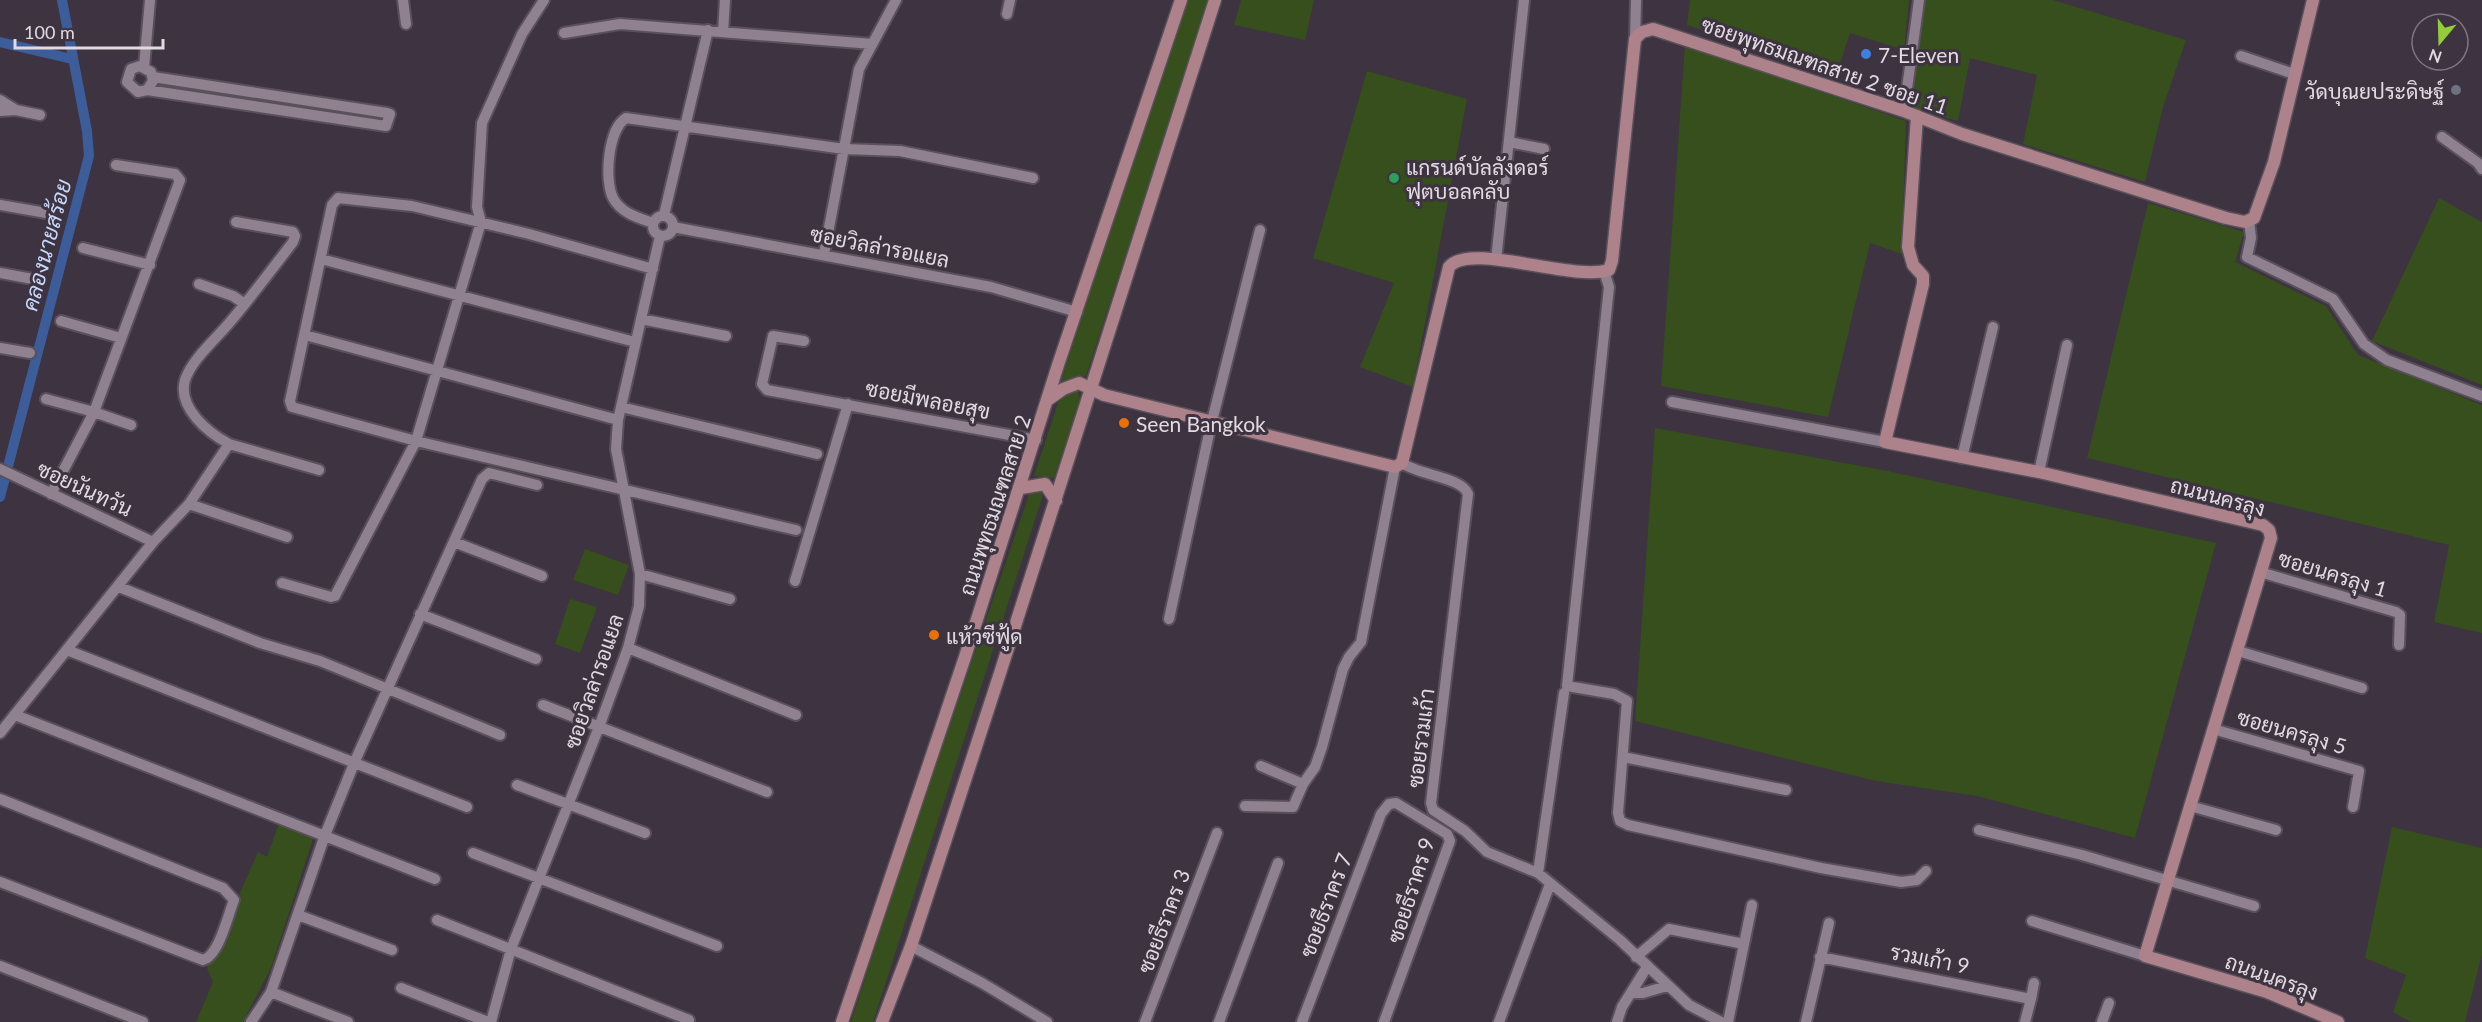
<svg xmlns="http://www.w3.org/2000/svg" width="2482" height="1022" font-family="Lato,Sarabun,sans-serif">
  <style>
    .green { fill: #364f1d }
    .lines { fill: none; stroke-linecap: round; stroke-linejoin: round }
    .canal { stroke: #3c5d99; stroke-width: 10 }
    .street-casing { stroke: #5a505b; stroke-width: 14 }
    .secondary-casing { stroke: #5a505b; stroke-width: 15 }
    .street { stroke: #8f8190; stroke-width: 10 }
    .secondary { stroke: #ad828b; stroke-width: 12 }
    .shop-dot { fill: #3f7fe0; stroke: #3e3340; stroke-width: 2 }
    .worship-dot { fill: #6b7280; stroke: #3e3340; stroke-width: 2 }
    .leisure-dot { fill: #2e9e5b; stroke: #3e3340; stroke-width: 2 }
    .food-dot { fill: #e8710a; stroke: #3e3340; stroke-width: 2 }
    .labels { text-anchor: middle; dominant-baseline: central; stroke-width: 6; stroke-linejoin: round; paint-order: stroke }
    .poi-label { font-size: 21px; fill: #e2dae2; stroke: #3e3340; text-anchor: start }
    .street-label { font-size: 21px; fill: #e2dae2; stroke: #3e3340 }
    .water-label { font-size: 22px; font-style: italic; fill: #c4d8fc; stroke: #3e3340 }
  </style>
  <rect width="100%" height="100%" fill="#3e3340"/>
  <path class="green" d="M1185 0H1209L1086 376 1061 381Z
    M1241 0H1314L1305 40 1234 25Z
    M1690 0H1909L1904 50 1850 33 1837 73 1687 25Z
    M1924 0H2053L2186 40 2163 107 2145 182 2023 144 2037 75 1970 58 1958 121 1912 109Z
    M1685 45 1906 121 1902 254 1870 243 1828 417 1661 386Z
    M1367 71 1467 99 1413 387 1360 367 1394 283 1313 258Z
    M2439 198 2482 222V385L2372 341Z
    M2148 203 2244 232 2235 262 2326 306 2358 355 2482 405V633L2434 622 2449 545 2087 458Z
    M1072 389 1078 391 1080 399 1054 478 1034 476 1060 397Z
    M1655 428 1888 471 2216 543 2135 838 1977 796 1876 781 1635 721Z
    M1031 489H1042V498L873 1022H851L907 849Z
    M585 549 629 565 618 595 573 580Z
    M570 599 597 607 580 653 555 644Z
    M279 823 314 836 271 968 243 1022H196L213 982 207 968 258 852 267 857Z
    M2392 827 2482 848V954L2465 1022H2411L2393 1012 2406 975 2365 958Z"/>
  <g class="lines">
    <path class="canal" d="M0 42 72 59
      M0 497 89 156 87 131 62 0"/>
    <defs>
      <path id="street" d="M403 0 406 24
        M1007 14 1010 0
        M723 32 725 0
        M564 33 620 24 872 44
        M1635 39 1636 0
        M2241 56 2294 74
        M144 67 150 0
        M147 90 153 81 151 72 140 66 131 69 127 82 138 92 147 90 386 126 390 114 387 113 153 77
        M0 100 16 110
        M0 111 16 110 40 115
        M1904 111 1919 0
        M2442 137 2478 163 2482 169
        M1509 142 1544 149
        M0 205 52 214
        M664 215 708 30
        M653 226a10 10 0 1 1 20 0a10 10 0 1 1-20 0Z
        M2249 220 2251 238 2247 257 2333 299 2364 344 2387 360 2482 396
        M236 222 293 232 295 236 293 242C272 269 252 296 230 322 216 339 192 359 185 380 177 408 209 433 229 444L319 470
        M653 223C638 218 621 213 613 198 604 180 608 129 626 118L844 149 900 151 1033 178
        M673 227 991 287 1077 312
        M83 248 150 265
        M824 254 859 69 896 0
        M321 259 635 342
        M1496 260 1524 0
        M653 269 529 234 412 206 338 198 332 205 290 401 292 407 416 441 796 530
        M1604 271 1609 287 1567 686 1614 694 1627 701 1618 813 1620 821 1628 825 1821 868 1901 882 1917 880 1926 871
        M0 273 38 280
        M199 284 233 296 245 304
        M641 319 726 336
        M61 321 121 338
        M305 335 618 420
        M804 341 773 336 762 384 767 390 1036 440
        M0 348 30 353
        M46 399 94 412 131 425
        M1672 402 1885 442
        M621 407 817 454
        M1962 458 1993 327
        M1402 463C1418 475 1462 477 1468 494L1431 803 1433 810 1465 831 1487 852 1538 873 1620 940 1689 1005 1721 1022
        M0 469 153 542
        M2039 472 2067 345
        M51 494 94 412 180 180 175 174 116 165
        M189 504 287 537
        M454 542 542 576
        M2260 572 2396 612 2400 615 2399 645
        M640 574 730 599
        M795 581 848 404
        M282 583 331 597 335 596 416 441 481 222 477 207 482 123 522 34 544 0
        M119 587 260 643 320 661 500 735
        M420 614 536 659
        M1169 619 1210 429 1260 230
        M628 648 796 715
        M67 650 467 807
        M2238 651 2362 688
        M543 705 767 792
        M15 715 435 879
        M2213 729 2359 771 2353 807
        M0 733 153 542 189 504 229 444
        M1623 757 1786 790
        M1261 766 1303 784 1315 767 1322 747 1343 669 1349 657 1361 642 1395 467
        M517 785 645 833
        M0 799 223 888 234 900C228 915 219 956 203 960L0 882
        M1245 806 1293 807 1303 784
        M2190 806 2276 830
        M1979 830 2082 855 2254 906
        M473 853 717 946
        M1538 873 1564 693
        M298 915 392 950
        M437 920 689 1020
        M2032 921 2145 956
        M911 946 982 983 1047 1022
        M1636 957 1669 929 1744 944
        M1820 957 2031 999 2025 1022
        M0 966 143 1022
        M401 988 488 1022
        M271 992 348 1022
        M1631 993H1643L1667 986
        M2031 999 2034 983
        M251 1022 271 992 325 835 355 761 482 479 489 473 537 485
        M491 1022 511 949 599 727 628 648 639 606 640 574 616 449 618 420 660 236
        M1145 1022 1217 833
        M1219 1022 1278 863
        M1302 1022 1381 814 1389 804 1396 803 1447 834 1450 841 1384 1022
        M1499 1022 1550 884
        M1617 1022 1622 1007 1647 967
        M1728 1022 1752 905
        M1806 1022 1829 923
        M2102 1022 2109 1003"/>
      <path id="secondary" d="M1917 116 1908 247 1913 265 1923 276V284L1885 442 2039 472 2263 525 2269 530 2271 538 2145 956 2267 992 2338 1022
        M1049 399 1063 389 1079 383 1104 395 1395 467 1402 463 1449 267C1470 241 1571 282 1609 270L1612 261 1635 39 1642 32 1653 29 1904 111 1962 134 2226 218 2245 222 2254 218 2274 162 2313 0
        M1021 488 1045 484 1056 501
        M842 1022 965 657 1058 365 1181 0
        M882 1022 911 946 1001 670 1215 0"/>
    </defs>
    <use href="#street" class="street-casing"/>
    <use href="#secondary" class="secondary-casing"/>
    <use href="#street" class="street"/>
    <use href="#secondary" class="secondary"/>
  </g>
  <circle class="shop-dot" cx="1866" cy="54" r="6"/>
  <circle class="worship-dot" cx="2456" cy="90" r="6"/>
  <circle class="leisure-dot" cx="1394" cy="178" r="6"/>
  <g class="food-dot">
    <circle cx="1124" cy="423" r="6"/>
    <circle cx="934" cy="635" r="6"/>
  </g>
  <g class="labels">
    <g class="poi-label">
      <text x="1878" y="54">7-Eleven</text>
      <text x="2444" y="90" text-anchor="end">วัดบุณยประดิษฐ์</text>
      <text x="1406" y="166">แกรนด์บัลลังดอร์<tspan x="1406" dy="24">ฟุตบอลคลับ</tspan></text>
      <text x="1136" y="423">Seen Bangkok</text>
      <text x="946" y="635">แห้วซีฟู้ด</text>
    </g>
    <g class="street-label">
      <text transform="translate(1825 65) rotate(19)">ซอยพุทธมณฑลสาย 2 ซอย 11</text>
      <text transform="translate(880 246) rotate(11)">ซอยวิลล่ารอแยล</text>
      <text transform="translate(928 399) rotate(11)">ซอยมีพลอยสุข</text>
      <text transform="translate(85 488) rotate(25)">ซอยนันทวัน</text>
      <text transform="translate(2218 496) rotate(15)">ถนนนครลุง</text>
      <text transform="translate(994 505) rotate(-72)">ถนนพุทธมณฑลสาย 2</text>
      <text transform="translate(2333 573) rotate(17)">ซอยนครลุง 1</text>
      <text transform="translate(593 681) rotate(-71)">ซอยวิลล่ารอแยล</text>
      <text transform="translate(2292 731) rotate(16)">ซอยนครลุง 5</text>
      <text transform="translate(1420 738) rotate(-83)">ซอยรวมเก้า</text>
      <text transform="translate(1410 890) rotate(-72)">ซอยธีราคร 9</text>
      <text transform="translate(1325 905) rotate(-69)">ซอยธีราคร 7</text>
      <text transform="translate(1163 921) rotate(-69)">ซอยธีราคร 3</text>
      <text transform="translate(1930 958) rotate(11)">รวมเก้า 9</text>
      <text transform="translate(2272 976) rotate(20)">ถนนนครลุง</text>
    </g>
    <g class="water-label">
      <text transform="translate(46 245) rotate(-75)">คลองนายสร้อย</text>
    </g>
  </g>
  <g transform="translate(2440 42) rotate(199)"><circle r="28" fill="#3e3340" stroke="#807681" stroke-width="1.5"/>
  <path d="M0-4.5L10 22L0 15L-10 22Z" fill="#95cc3b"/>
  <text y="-9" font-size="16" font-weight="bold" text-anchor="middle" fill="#e2dae2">N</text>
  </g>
  <path d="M15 39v9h148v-9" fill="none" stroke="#e2dae2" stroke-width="3"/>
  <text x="24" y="39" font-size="18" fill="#e2dae2" stroke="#3e3340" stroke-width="4.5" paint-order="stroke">100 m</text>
</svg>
